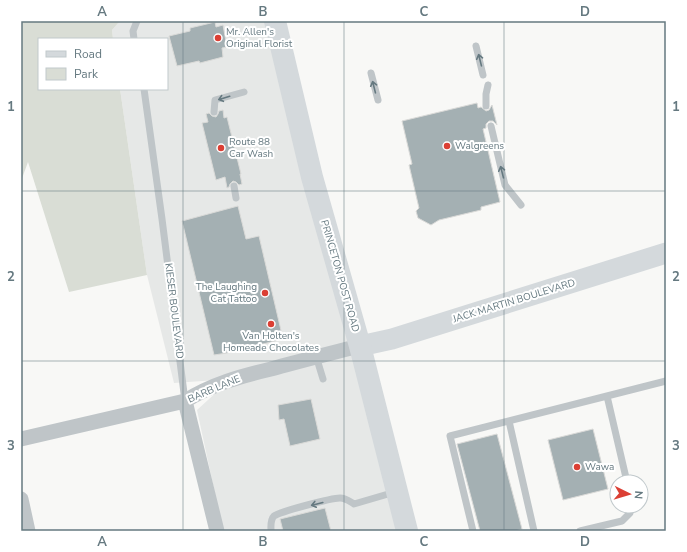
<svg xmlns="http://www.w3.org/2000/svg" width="687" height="552" font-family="'Nunito Sans',sans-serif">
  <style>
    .built { fill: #e6e8e7 }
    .green { fill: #d9ddd5 }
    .building { fill: #a4b0b3; stroke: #dadad8 }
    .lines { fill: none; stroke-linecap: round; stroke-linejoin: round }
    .lane { stroke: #bfc5c8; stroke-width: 7 }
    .street { stroke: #bfc5c8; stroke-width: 15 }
    .secondary { stroke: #d4d9dc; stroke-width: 21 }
    .primary { stroke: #d4d9dc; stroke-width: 22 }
    .oneway { stroke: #657980 }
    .grid { fill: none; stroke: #657980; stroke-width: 1; stroke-opacity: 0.55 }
    .poi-dot { fill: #db3f34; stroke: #fff; stroke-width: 1.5 }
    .labels { text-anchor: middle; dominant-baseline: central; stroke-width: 4; stroke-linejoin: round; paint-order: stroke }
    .poi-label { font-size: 10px; fill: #657980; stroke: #fff; text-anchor: start }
    .street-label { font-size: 10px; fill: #657980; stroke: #fff }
    .neatline { fill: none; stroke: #657980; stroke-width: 1.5 }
    .grid-label { font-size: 13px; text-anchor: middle; font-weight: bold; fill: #657980 }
  </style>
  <rect width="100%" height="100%" fill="#f8f8f6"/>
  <path class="built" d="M120 21H276L407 531H223L197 410 231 379 174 383 147 275 120 89H167V39H113L112 30Z"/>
  <path class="green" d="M21 21H120L112 30 113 39H39V89H120L147 275 69 292 28 162 21 181Z"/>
  <path class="building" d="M215 22 216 27 223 25 227 47 222 48 223 57 200 63 199 61 177 66 169 36 190 31V28Z
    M477 103 478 108 481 107 486 111 489 110 492 105 497 125 493 121H489L486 124V128L483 129 500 202 481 207V210L439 220 431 225 418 218 416 211 419 208 409 165 412 164 402 121Z
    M223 110 224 118 227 117 241 174H240L242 184 239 185 236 182 233 181 230 184 229 187 227 188 225 177 216 180 202 123 208 122 206 114 209 113 212 116 216 117 218 114 219 111Z
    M238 206 246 239 259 236 283 339 227 353 214 355 182 221Z
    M311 399 320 439 290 446 284 419 279 420 278 405Z
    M593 429 608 489 563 500 548 440Z
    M497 434 522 529 515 531H480L457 444Z
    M325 508 331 531H283L280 519Z"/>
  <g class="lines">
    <path class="lane" d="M134 39 133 31 137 21
      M476 46 483 75
      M371 73 378 100
      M144 89 162 219 185 401
      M486 106V94L488 85
      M214 112 215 100 244 92
      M491 126 505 185 521 205
      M234 186 236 198
      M316 356 323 379
      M509 421 534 531
      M627 482 607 396 666 381
      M271 531C271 526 270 520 274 516 279 512 331 498 340 498 346 498 349 501 354 504L395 492
      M473 531 450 436 607 396
      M580 531 622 521 630 513 631 506"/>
    <path class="street" d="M185 401 217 531
      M21 439 185 401C212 384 241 376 271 369 301 361 330 353 360 346
      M21 499 28 531"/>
    <path class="secondary" d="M360 346 392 339 666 253"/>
    <path class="primary" d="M275 21 312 177 360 346 407 531"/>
  </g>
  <defs><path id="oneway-shaft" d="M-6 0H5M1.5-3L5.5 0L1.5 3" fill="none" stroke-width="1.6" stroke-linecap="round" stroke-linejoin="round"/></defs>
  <g class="oneway">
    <use href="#oneway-shaft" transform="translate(480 60) rotate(-104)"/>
    <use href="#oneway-shaft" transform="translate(374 87) rotate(-104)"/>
    <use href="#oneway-shaft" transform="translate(224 98) rotate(163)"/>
    <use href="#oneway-shaft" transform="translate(502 172) rotate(-104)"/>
    <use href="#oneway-shaft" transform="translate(317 504) rotate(166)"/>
  </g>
  <path class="grid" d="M183 21V531M344 21V531M504 21V531M21 191H666M21 361H666"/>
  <g class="poi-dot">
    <circle cx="218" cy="38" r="4"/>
    <circle cx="447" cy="146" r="4"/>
    <circle cx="221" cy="148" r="4"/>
    <circle cx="265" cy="293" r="4"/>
    <circle cx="271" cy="324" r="4"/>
    <circle cx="577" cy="467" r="4"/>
  </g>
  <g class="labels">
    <g class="poi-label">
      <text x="226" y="32">Mr. Allen's<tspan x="226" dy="12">Original Florist</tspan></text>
      <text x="229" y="142">Route 88<tspan x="229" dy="12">Car Wash</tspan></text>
      <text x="455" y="146">Walgreens</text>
      <text x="257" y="287" text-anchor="end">The Laughing<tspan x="257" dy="12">Cat Tattoo</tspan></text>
      <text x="271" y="336" text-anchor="middle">Van Holten's<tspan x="271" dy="12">Homeade Chocolates</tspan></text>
      <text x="585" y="467">Wawa</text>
    </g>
    <g class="street-label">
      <text transform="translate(340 276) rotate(74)">PRINCETON POST ROAD</text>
      <text transform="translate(514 301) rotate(-17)">JACK MARTIN BOULEVARD</text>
      <text transform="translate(174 311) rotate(83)">KIESER BOULEVARD</text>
      <text transform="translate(214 389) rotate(-23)">BARB LANE</text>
    </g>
  </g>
  <rect width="687" height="552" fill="none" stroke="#ffffff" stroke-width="44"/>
  <rect x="38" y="38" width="130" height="52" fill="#ffffff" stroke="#c1c9cc"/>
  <rect x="46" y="51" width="20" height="6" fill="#d4d9dc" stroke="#c1c9cc"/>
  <text x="74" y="58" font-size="12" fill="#657980">Road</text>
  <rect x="46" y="68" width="20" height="12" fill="#d9ddd5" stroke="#c1c9cc"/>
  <text x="74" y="78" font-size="12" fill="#657980">Park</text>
  <g transform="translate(629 494) rotate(95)"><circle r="19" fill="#ffffff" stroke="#c1c9cc"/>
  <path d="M0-3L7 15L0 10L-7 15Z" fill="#db3f34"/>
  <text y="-6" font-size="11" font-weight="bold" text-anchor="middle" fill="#657980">N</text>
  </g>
  <rect x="22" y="22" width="643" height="508" class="neatline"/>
  <g class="grid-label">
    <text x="102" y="16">A</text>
    <text x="263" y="16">B</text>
    <text x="424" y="16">C</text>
    <text x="585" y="16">D</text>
    <text x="11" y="111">1</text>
    <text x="676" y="111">1</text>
    <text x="11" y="281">2</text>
    <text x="676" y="281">2</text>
    <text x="11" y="450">3</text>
    <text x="676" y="450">3</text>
    <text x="102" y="546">A</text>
    <text x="263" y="546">B</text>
    <text x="424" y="546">C</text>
    <text x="585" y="546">D</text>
  </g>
</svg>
